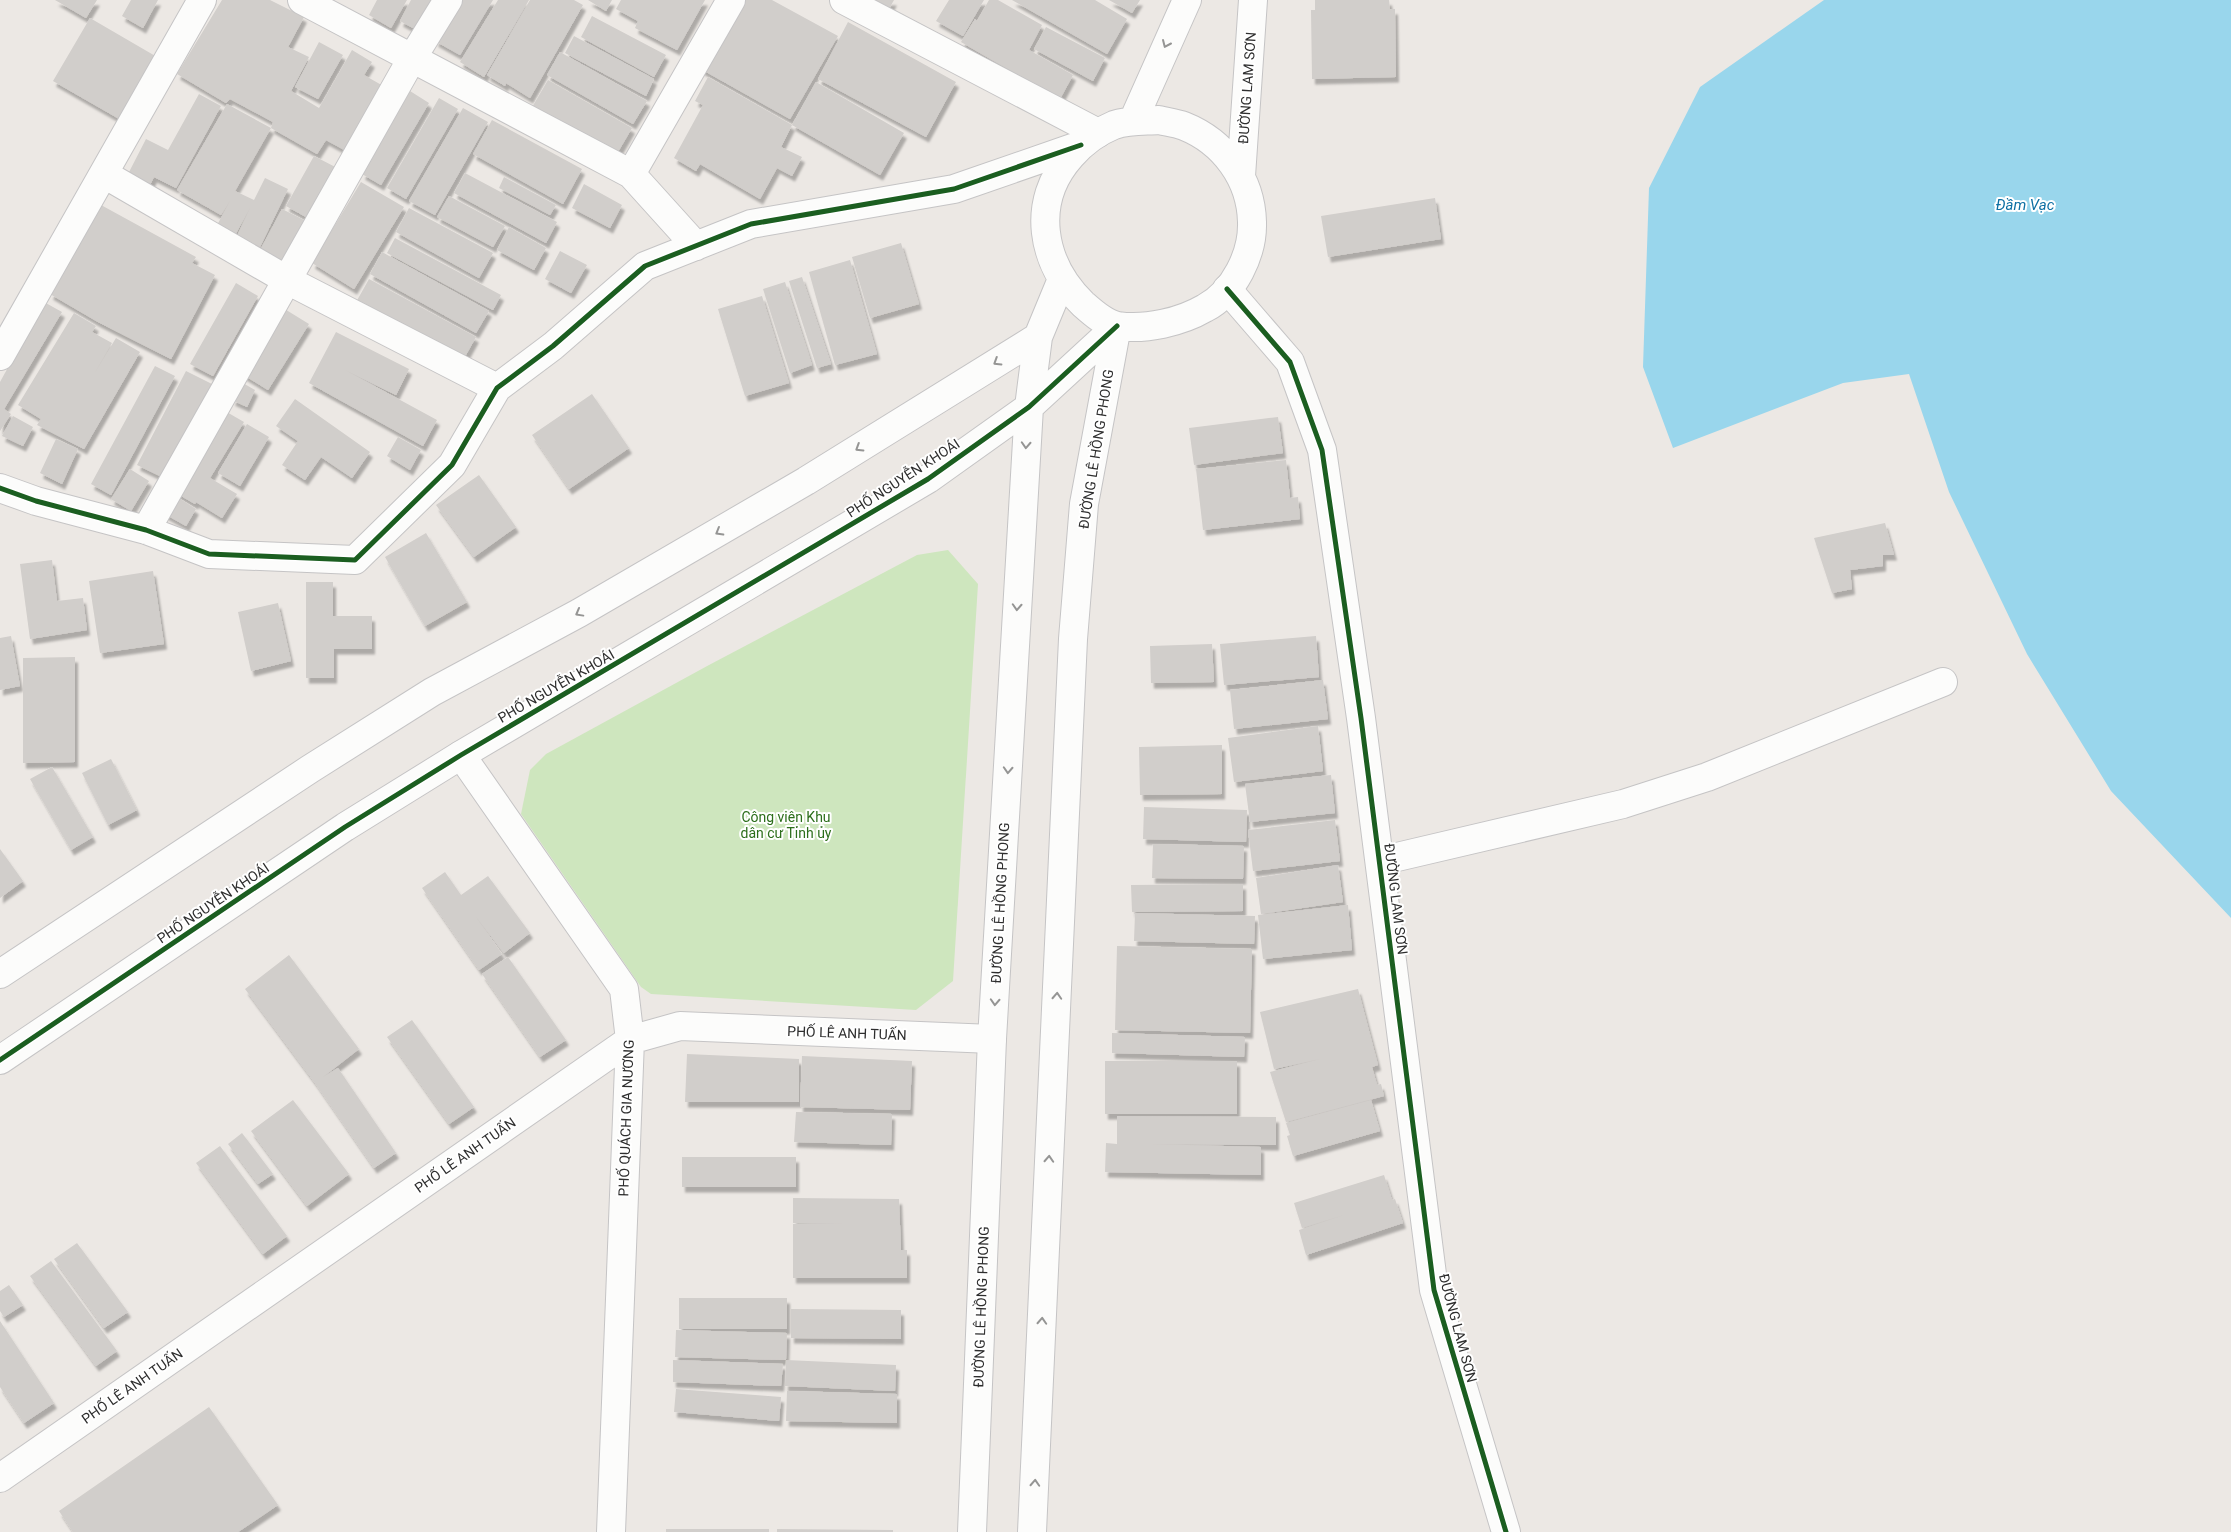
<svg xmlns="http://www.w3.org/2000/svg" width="2231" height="1532" font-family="Roboto,sans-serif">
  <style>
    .green { fill: #cee6be }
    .water { fill: #99d6ec }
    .building { fill: #d1cecb; filter: url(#shadow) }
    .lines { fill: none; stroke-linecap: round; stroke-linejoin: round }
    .street-casing { stroke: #c5c4c5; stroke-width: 30 }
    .secondary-casing { stroke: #c5c4c5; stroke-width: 30 }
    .street { stroke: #fcfcfb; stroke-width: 28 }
    .secondary { stroke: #fcfcfb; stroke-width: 28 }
    .cycleway-casing { stroke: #fff; stroke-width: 8 }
    .cycleway { stroke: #1b5e20; stroke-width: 5 }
    .oneway { stroke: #959594 }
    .labels { text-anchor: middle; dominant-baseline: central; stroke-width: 4; stroke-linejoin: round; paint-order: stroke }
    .street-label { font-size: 14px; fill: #2e2e2e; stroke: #fff }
    .park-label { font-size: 14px; fill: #2c6e1b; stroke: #fff }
    .water-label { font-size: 15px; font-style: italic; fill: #0d6fa3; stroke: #fff }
  </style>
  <defs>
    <filter id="shadow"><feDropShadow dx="3" dy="5.5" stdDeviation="1" flood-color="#0004"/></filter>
  </defs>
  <rect width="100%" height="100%" fill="#ece8e4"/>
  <path class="green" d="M948 550 978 584 953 981 916 1010 651 994 641 987 521 814 530 770 546 754 709 665 917 555Z"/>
  <path class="water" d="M1824 0H2231V918L2111 791 2027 654 1949 492 1909 374 1843 383 1673 448 1643 367 1649 188 1700 87Z"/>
  <path class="building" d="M55 0H97L86 18Z
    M131 0H158L143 28 122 16Z
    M222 0H270L304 17 288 47 309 57 291 91 319 108 352 50 372 62 364 75 385 87 348 152 326 140 317 154 271 128 273 122 230 99 226 103 177 74Z
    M377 0H407L391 28 369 15Z
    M411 0H443L424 34 400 21Z
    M459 0H493L460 55 435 41Z
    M498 0H529L484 77 460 62Z
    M530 0H574L583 5 530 98 506 83 505 86 487 75Z
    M588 0H612L606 11Z
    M621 0H705L677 50 635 28 638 21 616 9Z
    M737 0H772L838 36 790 119 699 68Z
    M875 0H894L889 9Z
    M949 0H984L963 36 936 21Z
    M989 0H998L1042 25 1029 50 1073 75 1060 99 961 42 975 19 977 21Z
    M1012 0H1095L1127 19 1107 54Z
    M1109 0H1140L1132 13Z
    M1315 0H1389L1390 9H1395L1396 77 1312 79 1311 10H1315Z
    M592 16 666 55 654 77 581 37Z
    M90 18 157 57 121 120 53 81Z
    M848 22 956 82 926 137 818 79Z
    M1046 27 1105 58 1093 81 1034 49Z
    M574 36 654 79 646 96 565 53Z
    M319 42 343 55 318 99 295 87Z
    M560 52 647 101 633 124 547 75Z
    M708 77 792 125 816 82 904 133 880 175 792 125 781 147 802 157 792 176 777 168 760 199 700 164 696 171 674 158 703 105 695 101Z
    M548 80 632 128 615 157 531 109Z
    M410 91 429 103 381 185 362 174Z
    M199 94 221 106 176 188 154 177 150 185 128 174 146 139 168 150Z
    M439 98 458 109 406 199 387 188Z
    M227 104 271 128 235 191 254 200 265 178 288 189 260 247 237 236 250 208 234 237 216 227 230 201 221 215 177 190Z
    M463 108 488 122 435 215 409 201Z
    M492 120 582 169 563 204 473 154Z
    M314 156 343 171 315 222 286 206Z
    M465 173 557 222 546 243 454 193Z
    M504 177 556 205 550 215 499 188Z
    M361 182 404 207 354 289 312 263Z
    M584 184 622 205 610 228 572 208Z
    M449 196 505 226 493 247 437 217Z
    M1435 198 1441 239 1328 257 1321 216Z
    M101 205 196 257 192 263 215 275 171 359 98 322 50 294Z
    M409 208 493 253 479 278 396 232Z
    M282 209 312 224 289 269 258 254Z
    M509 227 546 248 534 270 497 250Z
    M395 238 501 295 493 310 387 253Z
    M901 243 919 304 870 318 852 257Z
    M560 251 587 265 571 293 545 279Z
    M382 252 489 311 476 333 370 274Z
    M850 260 877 354 835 365 809 272Z
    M802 277 831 364 817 368 789 281Z
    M369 279 476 337 462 362 355 304Z
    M785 282 812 365 790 373 763 289Z
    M236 283 258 296 213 376 190 364Z
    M762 296 789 383 745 396 718 309Z
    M44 302 62 312 4 409 11 414 0 431V382Z
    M283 308 309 324 268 390 242 374Z
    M74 313 96 326 92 332 112 343 94 374 116 338 140 352 84 449 37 425 41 419 18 405Z
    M336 332 409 369 396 395 345 370 437 420 423 446 309 383Z
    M155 366 175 376 111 495 91 484Z
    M186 371 212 384 164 478 137 465Z
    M241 382 255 390 247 407 232 400Z
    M592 394 629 448 569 489 532 435Z
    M295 399 370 452 352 478 321 457 305 480 282 465 298 441 276 426Z
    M225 411 244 422 210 478 237 494 222 518 196 502 195 504 176 493Z
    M13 416 33 427 23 446 2 436Z
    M1278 417 1283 453 1194 465 1189 428Z
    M247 424 269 437 240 486 218 473Z
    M398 437 421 450 410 470 387 456Z
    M56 439 78 449 62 484 40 473Z
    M1286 460 1290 498 1298 497 1300 519 1203 530 1196 469Z
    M130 469 149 481 131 511 111 499Z
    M479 475 516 527 474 557 436 505Z
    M174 495 196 509 186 526 163 513Z
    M1885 523 1894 555H1883V566L1850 570 1852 589 1832 593 1814 538Z
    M426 533 467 602 425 626 385 557Z
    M52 560 57 601 83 598 87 630 30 639 20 564Z
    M153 571 164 644 100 653 89 581Z
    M306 582H333V616H372V649H334V678H306Z
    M278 603 291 661 251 671 238 612Z
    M11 636 20 686 0 690V638Z
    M1316 636 1319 677 1224 685 1220 644Z
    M1212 644 1214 682 1151 683 1150 646Z
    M75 657V762L23 763V658Z
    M1323 680 1328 719 1234 729 1230 690Z
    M1318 726 1323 771 1234 782 1228 738Z
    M1222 745V794L1140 795 1139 747Z
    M111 759 137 810 108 825 82 773Z
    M52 767 93 837 71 850 30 779Z
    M1331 775 1335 813 1250 822 1245 784Z
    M1144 807 1247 810 1246 842 1143 839Z
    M1335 820 1340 861 1253 871 1248 830Z
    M1153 844 1244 846 1243 879 1152 878Z
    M0 849 23 881 0 898Z
    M1338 865 1343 902 1261 914 1256 878Z
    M445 872 461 895 488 876 530 933 504 953 476 917 502 954 479 970 422 888Z
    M1243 884V911L1132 912 1131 885Z
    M1348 905 1352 950 1263 959 1258 915Z
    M1135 913 1255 916 1254 944 1134 941Z
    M1117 946 1252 949 1250 1033 1115 1030Z
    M289 955 359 1049 323 1077 338 1068 396 1153 374 1168 315 1083 245 989Z
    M508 957 566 1040 540 1057 482 974Z
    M1358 989 1378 1065 1372 1067 1377 1085 1381 1084 1384 1096 1286 1122 1270 1072 1320 1059 1274 1069 1260 1012Z
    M412 1020 474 1107 449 1124 387 1037Z
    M1112 1033 1245 1037 1244 1057 1112 1053Z
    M687 1054 799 1059V1102H685Z
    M802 1056 912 1061 910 1110 800 1107Z
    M1105 1061H1237V1114H1105Z
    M293 1100 349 1174 307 1206 251 1131Z
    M1371 1100 1380 1131 1293 1156 1287 1136 1290 1135 1286 1123Z
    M796 1112 892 1114 891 1145 794 1142Z
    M1117 1116 1276 1117V1145L1151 1144 1261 1147V1175L1105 1172 1106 1143 1117 1144Z
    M242 1133 273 1174 258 1184 228 1144Z
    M220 1146 287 1236 263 1254 196 1163Z
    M682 1157H796V1187H682Z
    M1384 1175 1392 1200 1395 1199 1403 1223 1306 1255 1299 1230 1344 1215 1302 1228 1294 1203Z
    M793 1198 899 1199 901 1250H907V1278H793V1224L842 1223H793Z
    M77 1243 128 1312 104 1328 54 1259Z
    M51 1261 117 1351 96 1366 30 1276Z
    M9 1285 23 1305 4 1317 0 1311V1291Z
    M679 1298H787V1329H679Z
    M791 1309 901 1310V1339L791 1338Z
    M0 1321 54 1403 24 1423 0 1387Z
    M676 1330 787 1333 786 1360 896 1365 895 1391 785 1386 786 1360 675 1357Z
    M673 1360 783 1364 781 1386 673 1382Z
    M676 1389 781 1397 779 1421 674 1412Z
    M787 1391 897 1394V1423L786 1421Z
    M209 1407 278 1505 238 1532H73L59 1511Z
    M666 1529H769V1532H666Z
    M777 1529 893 1530V1532H777Z"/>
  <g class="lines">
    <defs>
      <path id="street" d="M302 0 631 174 696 246
        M844 0 1098 133
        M104 174 287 280 497 388
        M631 174 731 0
        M1227 289 1290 362 1322 450 1361 718 1434 1290 1506 1532
        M0 356 202 0
        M0 488 36 501 146 530 209 554 355 560 452 465 497 388 553 346 645 266 751 224 954 189 1081 145
        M146 530 411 60 448 0
        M461 755 624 989 630 1040 611 1532
        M1380 861 1623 804 1707 777 1943 682
        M0 1478 630 1040 680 1026 992 1039"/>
      <path id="secondary" d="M1159 120C1167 122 1176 123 1184 126 1224 142 1251 179 1252 222 1253 254 1234 293 1205 308 1181 322 1146 330 1118 326 1105 324 1092 312 1083 304 1041 263 1030 202 1071 156 1083 142 1097 132 1114 125 1128 120 1143 121 1159 120Z
        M1133 121 1187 0
        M1241 176 1253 0
        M0 974 310 769 432 692 579 613 806 481 1038 337
        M0 1060 345 827 461 755 928 479 1029 407 1117 326
        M972 1532 992 1039 1029 407 1038 337 1062 279
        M1032 1532 1073 639 1084 504 1117 326"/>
    </defs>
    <use href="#street" class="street-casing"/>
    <use href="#secondary" class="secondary-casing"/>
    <use href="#street" class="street"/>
    <use href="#secondary" class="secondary"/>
    <defs>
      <path id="cycleway" d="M1227 289 1290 362 1322 450 1361 718 1434 1290 1506 1532
        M0 488 36 501 146 530 209 554 355 560 452 465 497 388 553 346 645 266 751 224 954 189 1081 145
        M0 1060 345 827 461 755 928 479 1029 407 1117 326"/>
    </defs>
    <use href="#cycleway" class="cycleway-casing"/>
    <use href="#cycleway" class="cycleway"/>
  </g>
  <defs><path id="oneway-chevron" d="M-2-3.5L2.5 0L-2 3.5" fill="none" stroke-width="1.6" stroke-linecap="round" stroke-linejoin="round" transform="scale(1.25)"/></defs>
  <g class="oneway">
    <use href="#oneway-chevron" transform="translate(1166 44) rotate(114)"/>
    <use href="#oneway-chevron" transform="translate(997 362) rotate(148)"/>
    <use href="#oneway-chevron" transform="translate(1026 445) rotate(93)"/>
    <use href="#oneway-chevron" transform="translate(859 448) rotate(148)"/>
    <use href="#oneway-chevron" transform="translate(719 532) rotate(150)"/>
    <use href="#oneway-chevron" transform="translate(1017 607) rotate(93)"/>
    <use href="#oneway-chevron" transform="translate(579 613) rotate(151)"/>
    <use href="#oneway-chevron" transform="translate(1008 770) rotate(93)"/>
    <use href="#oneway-chevron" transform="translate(1057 996) rotate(-87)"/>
    <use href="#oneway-chevron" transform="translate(995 1002) rotate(93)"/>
    <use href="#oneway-chevron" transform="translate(1049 1159) rotate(-87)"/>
    <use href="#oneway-chevron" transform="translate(1042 1321) rotate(-87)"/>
    <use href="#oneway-chevron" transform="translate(1035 1483) rotate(-87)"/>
  </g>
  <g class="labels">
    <g class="street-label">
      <text transform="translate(1247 88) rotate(-86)">ĐƯỜNG LAM SƠN</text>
      <text transform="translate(1096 449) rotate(-81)">ĐƯỜNG LÊ HỒNG PHONG</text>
      <text transform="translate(903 478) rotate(-33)">PHỐ NGUYỄN KHOÁI</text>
      <text transform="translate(556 686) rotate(-30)">PHỐ NGUYỄN KHOÁI</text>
      <text transform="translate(1396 899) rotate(83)">ĐƯỜNG LAM SƠN</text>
      <text transform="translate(213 903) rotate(-34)">PHỐ NGUYỄN KHOÁI</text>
      <text transform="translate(1000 903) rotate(-87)">ĐƯỜNG LÊ HỒNG PHONG</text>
      <text transform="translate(847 1033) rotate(2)">PHỐ LÊ ANH TUẤN</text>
      <text transform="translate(626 1118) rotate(-88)">PHỐ QUÁCH GIA NƯƠNG</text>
      <text transform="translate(465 1155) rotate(-35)">PHỐ LÊ ANH TUẤN</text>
      <text transform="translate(981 1307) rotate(-88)">ĐƯỜNG LÊ HỒNG PHONG</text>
      <text transform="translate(1458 1328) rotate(75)">ĐƯỜNG LAM SƠN</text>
      <text transform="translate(132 1386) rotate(-35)">PHỐ LÊ ANH TUẤN</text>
    </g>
    <g class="park-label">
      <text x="786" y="817">Công viên Khu<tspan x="786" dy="16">dân cư Tỉnh ủy</tspan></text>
    </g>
    <g class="water-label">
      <text x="2025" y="205">Đầm Vạc</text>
    </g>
  </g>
</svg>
